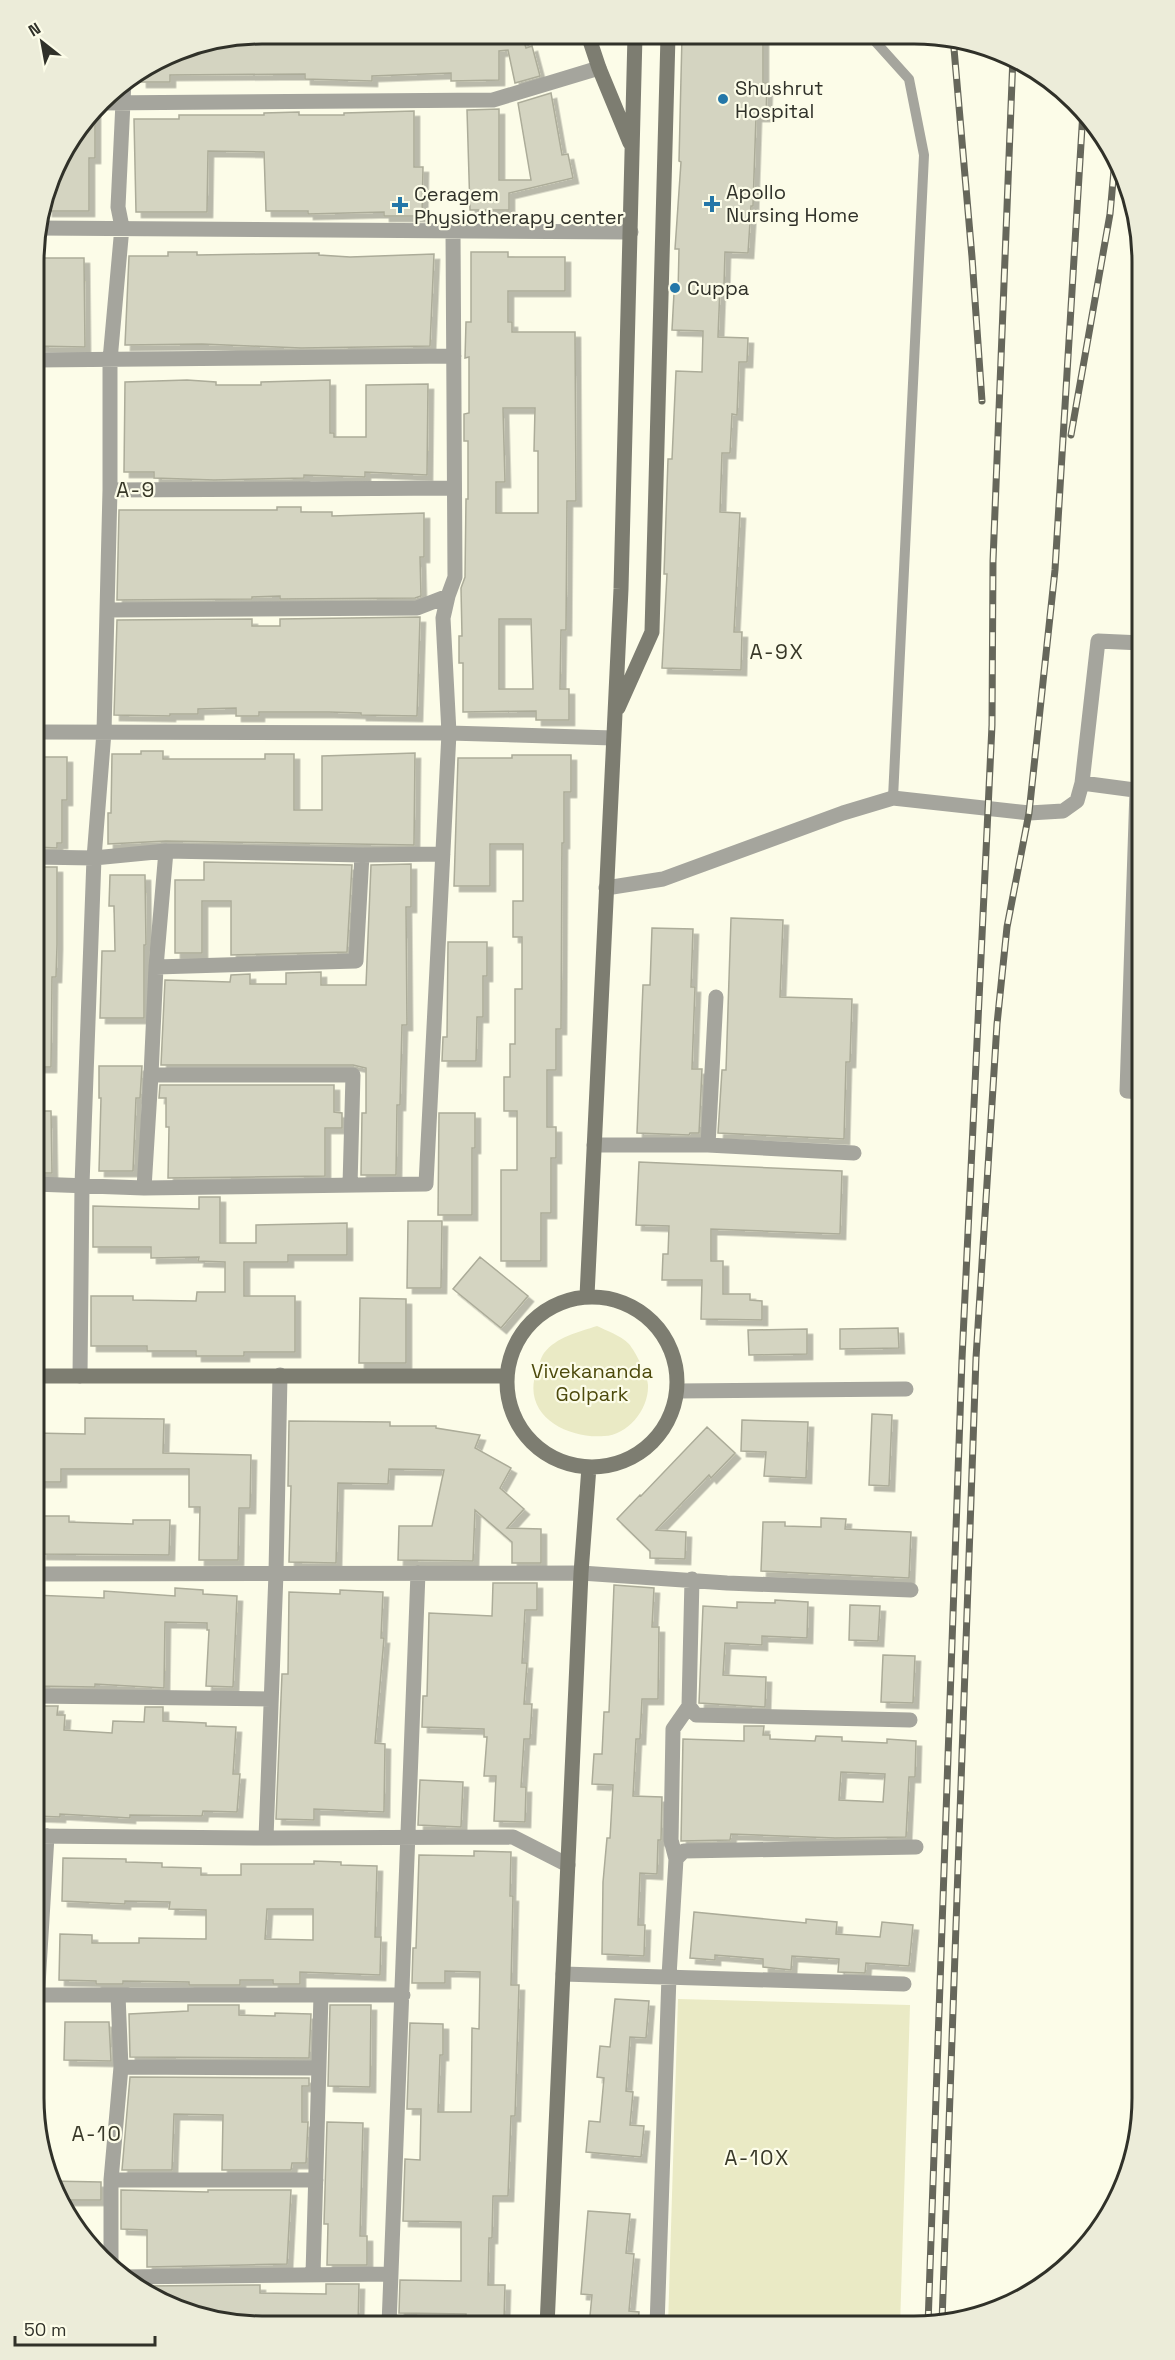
<svg xmlns="http://www.w3.org/2000/svg" width="1175" height="2360" font-family="'Space Grotesk',sans-serif">
  <style>
    .park { fill: #eaeac5 }
    .building { fill: #d4d4c1; stroke: #acac99; stroke-width: 1.5; fill-rule: evenodd; filter: url(#shadow) }
    .lines { fill: none; stroke-linecap: round; stroke-linejoin: round }
    .lane { stroke: #a5a59d; stroke-width: 10 }
    .street { stroke: #a5a59d; stroke-width: 15 }
    .secondary { stroke: #7d7d71; stroke-width: 15 }
    .rail-casing { stroke: #66675b; stroke-width: 7 }
    .rail { stroke: #fcfce8; stroke-width: 4.5; stroke-dasharray: 14; stroke-linecap: butt }
    .poi-dot { fill: #2477a8; stroke: #fcfce8; stroke-width: 2 }
    .labels { text-anchor: middle; dominant-baseline: central; stroke-width: 4.5; stroke-linejoin: round; paint-order: stroke }
    .poi-label { font-size: 20px; fill: #303129; stroke: #fcfce8; text-anchor: start }
    .park-label { font-size: 20px; fill: #4d4a0c; stroke: #fcfce8 }
    .neighbourhood-label { font-size: 21px; letter-spacing: 1.5px; fill: #383828; stroke: #fcfce8 }
    .rim { fill: none; stroke: #303129; stroke-width: 3 }
  </style>
  <defs>
    <filter id="shadow"><feDropShadow dx="5.5" dy="5.5" stdDeviation="0" flood-color="#0004"/></filter>
  </defs>
  <rect width="100%" height="100%" fill="#fcfce8"/>
  <path class="park" d="M597 1326C607 1331 620 1335 629 1344 635 1351 648 1376 648 1385 649 1409 628 1435 604 1436 566 1439 520 1414 537 1370 539 1365 541 1357 544 1353 556 1337 579 1332 597 1326Z
    M678 1999 910 2005 900 2327 668 2326Z"/>
  <path class="building" d="M381 34H410V41H451V34L522 35 526 48 532 46 540 76 515 83 508 50 499 51V80L451 81V73L372 76V81L305 79V74L170 75V82H141V71L174 50 240 37H293V43H339V39H381Z
    M682 36H763V83H767L766 116H756L753 206H751L748 253 725 252 724 286H720L718 337 748 338 747 362H739L737 415 732 414 730 453H722L720 512 740 513 734 632H742L741 670 662 668 667 574H664L668 459H672L676 371 702 372 703 331 672 330 674 293H678L679 249H675L681 162 679 161Z
    M551 93 562 155 568 154 573 178 509 193V210H470L467 110 499 109V180H531L518 103Z
    M95 111V158H89V211H47V191L57 160Z
    M414 111V167H423L422 216H384V212L308 214V211H266L264 152 208 151 207 212H136L134 119H179V115H264V113L299 112V115H344V113Z
    M168 252H197V255L319 253V255L350 257 434 254 430 346 301 348 202 344 125 345 129 256H168Z
    M471 252H508V257H565V291H508V322H512V332H575L576 501H567L566 630H561L560 689H569V720H536V711L463 712V663H459V636H462L461 588 465 577 466 499H468V441H464V414L469 413V357L465 358 466 322H471ZM503 408H535L534 451H538V513H496V482H505ZM499 619H531L533 689H499Z
    M35 258H84L85 347 35 346Z
    M187 380 216 382V385H261V382L330 380V433H334V437H366V385L428 384 427 475 365 472V477L304 475V478L214 480 154 478V472H124L125 382Z
    M277 507H301V512H332V516L424 513V557H420L421 596 415 598 280 599V596L252 597V599L117 600 119 510H277Z
    M420 617 417 716 361 715V713L329 712H259V716H236V708L198 709V714H170V716L114 715 117 620 252 619V626H280V619Z
    M141 751H163V759H265V754H294V810H322V756L415 753 414 845 166 841 108 844V813H111L112 754H141Z
    M512 755H571V792H564V843H562L561 1029H556V1070H547V1127H556V1158H551V1213H541V1261H501V1170H517V1111H504V1077H510V1044H515V989H522V937H513V901H523V844H490V886H454L458 758H512Z
    M35 757H67V800H62V843H57V848L35 847Z
    M204 862 352 865 347 952 231 955V901H202V953H175V880H204Z
    M411 864V907H406L407 1025H402L400 1105H397L396 1175H361L362 1113H366V1068L353 1065H161L165 980 230 982 231 975 250 974V984H286V973L321 972V985H366L371 865Z
    M35 867H57V945L56 977H52L51 1067H34Z
    M110 875H145L146 945H144V1018H100L102 951H115L114 906H109Z
    M731 918 783 920 780 997 852 999 850 1062H846L844 1139 718 1133 722 1070H726Z
    M652 928 693 929 691 987H695L692 1069H702L699 1133H690L689 1135 637 1133 643 985H650Z
    M448 942H487V976H483V1017H477L476 1061H442L443 1037H447Z
    M99 1066H142L140 1098H136L133 1171H99L101 1098H99Z
    M160 1085H334V1112L342 1113V1128H325V1176L168 1178 169 1127H166V1098H159Z
    M34 1111H51L52 1173H34Z
    M439 1113H475V1148H472V1215H438Z
    M639 1162 842 1171 840 1234 711 1229V1261H723V1294H750V1300L762 1301V1320L701 1319 702 1280H662L663 1254H668L669 1226 636 1225Z
    M199 1197H220V1243H256V1225L347 1223V1255H288V1262H244V1296H295V1352H244V1356H196V1351H147V1346H91V1296H133V1300L196 1301 197 1292H225V1262L198 1261 199 1257 151 1258V1247H93V1206L199 1209Z
    M408 1221H442L441 1288H407Z
    M480 1257 528 1296 501 1328 453 1289Z
    M360 1298 406 1299V1363H359Z
    M898 1328 899 1348 840 1349V1329Z
    M807 1329V1354L749 1355 748 1330Z
    M872 1414 892 1415 889 1486 869 1485Z
    M85 1418 164 1419 163 1453 251 1455 250 1508H239L238 1560H199L200 1507H189V1469H61V1482H34V1433L85 1434Z
    M742 1420 808 1422 806 1478 764 1476 766 1452 741 1451Z
    M289 1421 390 1422V1426H436V1428L480 1435 475 1448 511 1468 500 1488 524 1509 507 1528 541 1529V1563H512V1542L475 1510 473 1561 398 1560 399 1526H432L444 1470 389 1469 388 1484 338 1483 336 1563 289 1562 291 1486H288Z
    M707 1427 735 1453 711 1478 709 1475 656 1530 686 1532 685 1559 650 1558V1551L617 1519 640 1495 641 1496Z
    M42 1516H69V1522L133 1524V1520H170L169 1555 41 1554Z
    M821 1518 846 1519 845 1529 911 1532 909 1578 761 1571 763 1522H785V1526L821 1527Z
    M493 1583H537V1610H525L522 1663H527L524 1704H532L530 1739H524L521 1787H526L525 1822 494 1821 496 1776H484L487 1737H484V1729L422 1727 423 1696H427L429 1613 492 1616Z
    M614 1585 654 1588 652 1627H659L658 1699H642L640 1739H636L633 1796 662 1797 661 1840H658L657 1874 640 1873 638 1925H645L644 1956 602 1954 603 1882 607 1838H610L613 1785 592 1784 594 1754H602L604 1712H609Z
    M175 1588 203 1590V1594L237 1596 233 1687 206 1686 209 1630H207V1623L165 1622 164 1688 95 1684V1687L33 1686 36 1635 33 1634 34 1595 104 1598V1591L175 1596Z
    M340 1590 383 1592 381 1638H384L375 1743 385 1744 384 1812 314 1809V1820L276 1819 282 1674H288L289 1592 340 1594Z
    M775 1600 808 1602 807 1638 762 1636V1645L725 1643 723 1675 766 1677 765 1707 699 1703 703 1606 737 1608V1602L775 1603Z
    M850 1605 880 1606 878 1641 849 1640Z
    M883 1655 915 1656 913 1703 881 1702Z
    M39 1706H58L57 1715H65L64 1730 112 1733 113 1721 144 1722 145 1707H163V1721L206 1723V1726L236 1727 233 1774H240L237 1812 203 1811 202 1816 130 1815V1818L60 1814V1817L34 1816Z
    M744 1726H764L763 1735H770V1739L815 1741 816 1736 842 1737V1741L887 1743V1739L916 1741 915 1777H909L906 1837 835 1838 731 1834 730 1840 681 1841 683 1739 744 1741ZM841 1772 885 1774 883 1802 839 1800Z
    M420 1780 463 1782 461 1827 418 1825Z
    M474 1851 511 1852 510 1896H513L511 1985H519L515 2116H511L508 2196H493L492 2238H489L488 2285H505L504 2320 466 2319V2314L399 2313 400 2280 461 2281V2222L403 2221 405 2159 420 2160 421 2109H407L410 2023 443 2024V2055H440L438 2112H471L472 2028 479 2029 480 1972 445 1971V1983H412L413 1948H416L419 1855 474 1856Z
    M63 1858 126 1859V1862L162 1863V1867L201 1868V1875H241V1864H314V1861L341 1862V1865L377 1866 375 1937H381L380 1975 300 1972V1984H273V1980H240V1985H189V1982L123 1981V1984H96V1981L59 1980 60 1934 92 1935V1943H139V1938L206 1939V1910L169 1909 170 1902 125 1901V1904L62 1901ZM267 1909H313V1940L265 1939Z
    M694 1912 806 1923V1919L837 1922 836 1934 880 1937 882 1922 913 1925 909 1966 866 1963 865 1973 838 1972 839 1959 792 1956 791 1970 763 1967V1959L715 1955V1960L690 1958Z
    M615 1999 649 2001 646 2038 630 2037 626 2091 633 2092 630 2125 644 2126 641 2157 586 2152 589 2121 600 2122 604 2078 597 2077 600 2046 610 2047Z
    M188 2005H239V2015L275 2016V2013L311 2014 309 2058 130 2057 129 2014 188 2011Z
    M330 2005H371L370 2087 328 2086Z
    M65 2022H109L111 2061 64 2060Z
    M130 2077 309 2078V2086H302V2122H308L306 2163H292L291 2170H222L223 2115 174 2114 172 2170H122Z
    M327 2122 363 2123 360 2236H367V2265H327L328 2224H324Z
    M50 2181 101 2182V2200H59Z
    M121 2190 208 2192V2190H291L287 2264 147 2267V2230L121 2229Z
    M588 2211 630 2214 626 2253 634 2254 629 2311 639 2312 638 2326H589L592 2295 581 2294Z
    M326 2284H359L358 2325H231L161 2304 146 2294V2286L260 2285V2293L326 2294Z"/>
  <g class="lines">
    <path class="lane" d="M868 37 873 39 909 79 924 155 893 798"/>
    <path class="street" d="M100 103 493 100 599 68
      M36 228 631 232
      M35 360 454 356
      M110 490 454 488
      M107 610 417 608 448 596 455 577 453 230
      M34 732 449 733 613 738
      M1082 783 1142 791
      M1137 790 1127 1091 1142 1092
      M166 851 156 967 356 961 362 855
      M34 857 94 858 166 851 362 855 443 854
      M606 888 663 879 843 813 893 798 1029 813 1063 811 1077 801 1082 783 1098 641 1142 643
      M151 1075 156 967
      M594 1145H708L854 1153
      M708 1145 716 997
      M34 1184 144 1188 426 1184 449 733 443 618 448 596
      M144 1188 151 1075H353L350 1185
      M280 1375 276 1573 266 1838 513 1837 568 1865
      M80 1376 82 1185 94 858 104 732 110 490V360L122 227 118 207 124 81
      M677 1391 906 1389
      M34 1574 581 1573 727 1583 911 1590
      M692 1579 689 1706 696 1715 910 1720
      M33 1696 271 1699
      M33 1836 266 1838
      M676 1859 671 1840 673 1729 689 1706
      M563 1974 904 1984
      M33 1995H403
      M121 2067 319 2068
      M33 2068 47 1836
      M111 2180H316
      M111 2270V2180L121 2067 118 1995
      M313 2274 321 1995
      M121 2277 391 2274
      M389 2325 418 1573
      M657 2326 669 1976 676 1859 684 1851 916 1847"/>
    <path class="secondary" d="M588 35 599 68 630 143
      M618 708 652 632 668 36
      M587 1296 621 589 635 35
      M507 1382a85 85 0 1 1 170 0a85 85 0 1 1-170 0Z
      M34 1376H506
      M547 2326 581 1573 589 1467"/>
    <defs>
      <path id="rail" d="M953 37 972 257 982 401
        M1071 435 1110 214 1115 159
        M942 2322 976 1358 997 1024 1007 927 1029 813 1055 570 1083 111
        M928 2325 962 1359 992 725 993 561 1013 56"/>
    </defs>
    <use href="#rail" class="rail-casing"/>
    <use href="#rail" class="rail"/>
  </g>
  <g class="poi-dot">
    <circle cx="723" cy="99" r="6"/>
    <path d="M709 195h6v6h6v6h-6v6h-6v-6h-6v-6h6z"/>
    <path d="M397 196h6v6h6v6h-6v6h-6v-6h-6v-6h6z"/>
    <circle cx="675" cy="288" r="6"/>
  </g>
  <g class="labels">
    <g class="poi-label">
      <text x="735" y="88">Shushrut<tspan x="735" dy="23">Hospital</tspan></text>
      <text x="726" y="192">Apollo<tspan x="726" dy="23">Nursing Home</tspan></text>
      <text x="414" y="194">Ceragem<tspan x="414" dy="23">Physiotherapy center</tspan></text>
      <text x="687" y="288">Cuppa</text>
    </g>
    <g class="park-label">
      <text x="592" y="1371">Vivekananda<tspan x="592" dy="23">Golpark</tspan></text>
    </g>
    <g class="neighbourhood-label">
      <text x="136" y="489">A-9</text>
      <text x="777" y="651">A-9X</text>
      <text x="97" y="2133">A-10</text>
      <text x="757" y="2157">A-10X</text>
    </g>
  </g>
  <path d="M0 0H1175V2360H0ZM262 44H914A218 218 0 0 1 1132 262V2098A218 218 0 0 1 914 2316H262A218 218 0 0 1 44 2098V262A218 218 0 0 1 262 44Z" fill="#ececd9" fill-rule="evenodd"/>
  <path class="rim" d="M262 44H914A218 218 0 0 1 1132 262V2098A218 218 0 0 1 914 2316H262A218 218 0 0 1 44 2098V262A218 218 0 0 1 262 44Z"/>
  <g transform="translate(42 42) rotate(329)" stroke="#fcfce8" stroke-width="4.5" paint-order="stroke">
  <path d="M0-4.5L10 22L0 15L-10 22Z" fill="#303129"/>
  <text y="-9" font-size="16" font-weight="bold" text-anchor="middle" fill="#303129">N</text>
  </g>
  <path d="M15 2336v9h140v-9" fill="none" stroke="#303129" stroke-width="3"/>
  <text x="24" y="2336" font-size="18" fill="#303129" stroke="#fcfce8" stroke-width="4.5" paint-order="stroke">50 m</text>
</svg>
